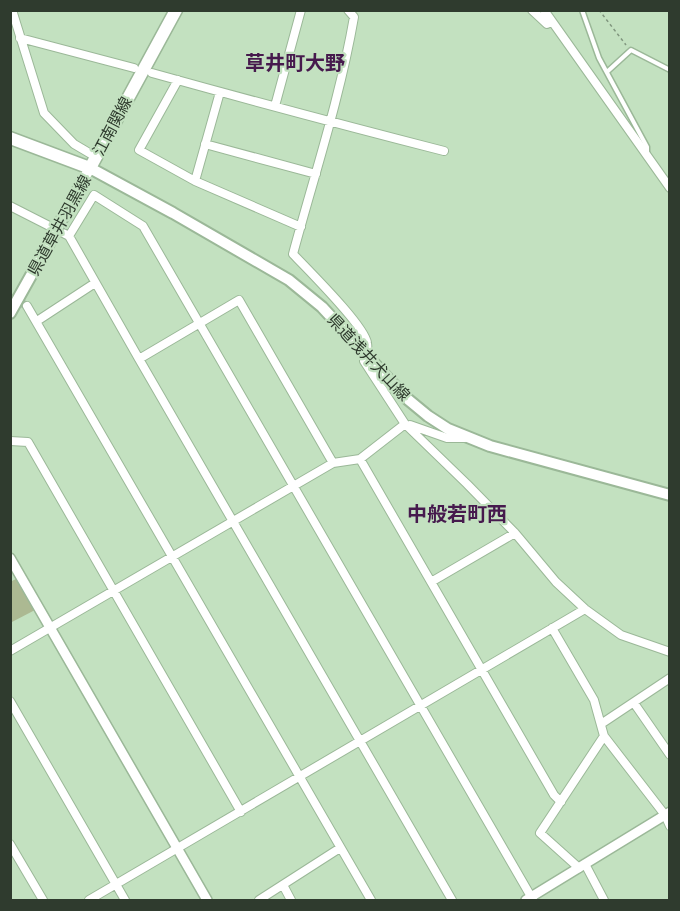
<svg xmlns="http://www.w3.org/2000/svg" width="680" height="911" font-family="'Archivo Narrow','Noto Sans JP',sans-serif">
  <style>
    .building { fill: #acb992 }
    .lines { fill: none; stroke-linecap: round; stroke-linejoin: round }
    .minor-tunnel { stroke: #a5c0a3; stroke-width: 8; stroke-dasharray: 8 4; stroke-linecap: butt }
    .service-casing { stroke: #9bb898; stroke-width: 7 }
    .minor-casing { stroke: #9bb898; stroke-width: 10 }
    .tertiary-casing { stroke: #9bb898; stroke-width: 12 }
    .secondary-casing { stroke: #9bb898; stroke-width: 14 }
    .primary-casing { stroke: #9bb898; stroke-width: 15 }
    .path { stroke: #80967e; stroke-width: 1.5; stroke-dasharray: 3 3; stroke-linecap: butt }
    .service { stroke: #fff; stroke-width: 4 }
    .minor { stroke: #fff; stroke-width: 8 }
    .tertiary { stroke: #fff; stroke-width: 9 }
    .secondary { stroke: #fff; stroke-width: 10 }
    .primary { stroke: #fff; stroke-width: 12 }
    .secondary-bridge-casing { stroke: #9bb898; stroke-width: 14; stroke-linecap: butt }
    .secondary-bridge { stroke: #fff; stroke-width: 10 }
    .labels { text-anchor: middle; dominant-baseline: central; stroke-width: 4.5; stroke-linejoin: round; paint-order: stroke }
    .street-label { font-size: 16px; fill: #2f3b2e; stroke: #c3e1c0 }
    .quarter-label { font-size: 20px; font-weight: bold; fill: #461a4d; stroke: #c3e1c0 }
  </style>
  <rect width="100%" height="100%" fill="#c3e1c0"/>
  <path class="building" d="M16 579 35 610 10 623V582Z"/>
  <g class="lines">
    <path class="minor-tunnel" d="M10 297 27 306"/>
    <defs>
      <path id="service" d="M582 10 599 58 647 147V154
        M608 71 631 50 670 70"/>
      <path id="minor" d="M12 10 44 113 74 144 96 157
        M348 10 354 17C340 98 314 176 293 254 308 270 365 326 367 343 368 350 367 356 364 361L405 424 467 484 515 533 556 582 585 609 621 635 670 652
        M532 10 547 24 551 22
        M544 10 670 188
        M20 38 134 68
        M152 73C249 100 346 126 444 151
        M178 80 139 150 195 181 301 227
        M275 106 301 10
        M205 144 316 174
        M195 181 220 92
        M10 206 69 236
        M27 306 371 900
        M37 321 95 283
        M139 359 452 900
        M410 425 447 438H465
        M10 441 28 442 241 812
        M360 459 554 795 561 802
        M333 463 239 300 139 359 69 236 94 195 143 226 533 900
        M431 582 515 533
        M552 628 594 700 604 736 665 815 670 826
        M10 651 333 463 360 459 405 424
        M10 701 125 900
        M634 703 670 755
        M601 724 670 678
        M10 844 43 900
        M585 864 604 900
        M579 868 540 833 604 736
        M283 885 291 900
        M89 900 585 609
        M259 900 340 848"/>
      <path id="tertiary" d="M10 558 207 900
        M526 900 670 812"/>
      <path id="secondary" d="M82 182 90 168 173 213 289 280 322 307 405 397 428 416 448 429 490 446 670 495
        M10 313 48 245"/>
      <path id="primary" d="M10 138 90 168 176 10"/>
    </defs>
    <use href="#service" class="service-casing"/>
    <use href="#minor" class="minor-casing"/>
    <use href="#tertiary" class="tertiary-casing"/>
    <use href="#secondary" class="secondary-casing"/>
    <use href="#primary" class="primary-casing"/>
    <path class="path" d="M599 10 626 45"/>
    <use href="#service" class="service"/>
    <use href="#minor" class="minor"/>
    <use href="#tertiary" class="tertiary"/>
    <use href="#secondary" class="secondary"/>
    <use href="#primary" class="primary"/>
    <defs>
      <path id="secondary-bridge" d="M48 245 82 182"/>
    </defs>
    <use href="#secondary-bridge" class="secondary-bridge-casing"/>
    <use href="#secondary-bridge" class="secondary-bridge"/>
  </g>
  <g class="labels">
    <g class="street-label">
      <text transform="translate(112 126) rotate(-62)">江南関線</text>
      <text transform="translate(59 225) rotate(-61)">県道草井羽黒線</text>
      <text transform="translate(369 357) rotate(47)">県道浅井犬山線</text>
    </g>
    <g class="quarter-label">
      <text x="295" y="62">草井町大野</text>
      <text x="457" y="513">中般若町西</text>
    </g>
  </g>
  <rect width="680" height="911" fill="none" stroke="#2f3b2e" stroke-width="24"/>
</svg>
